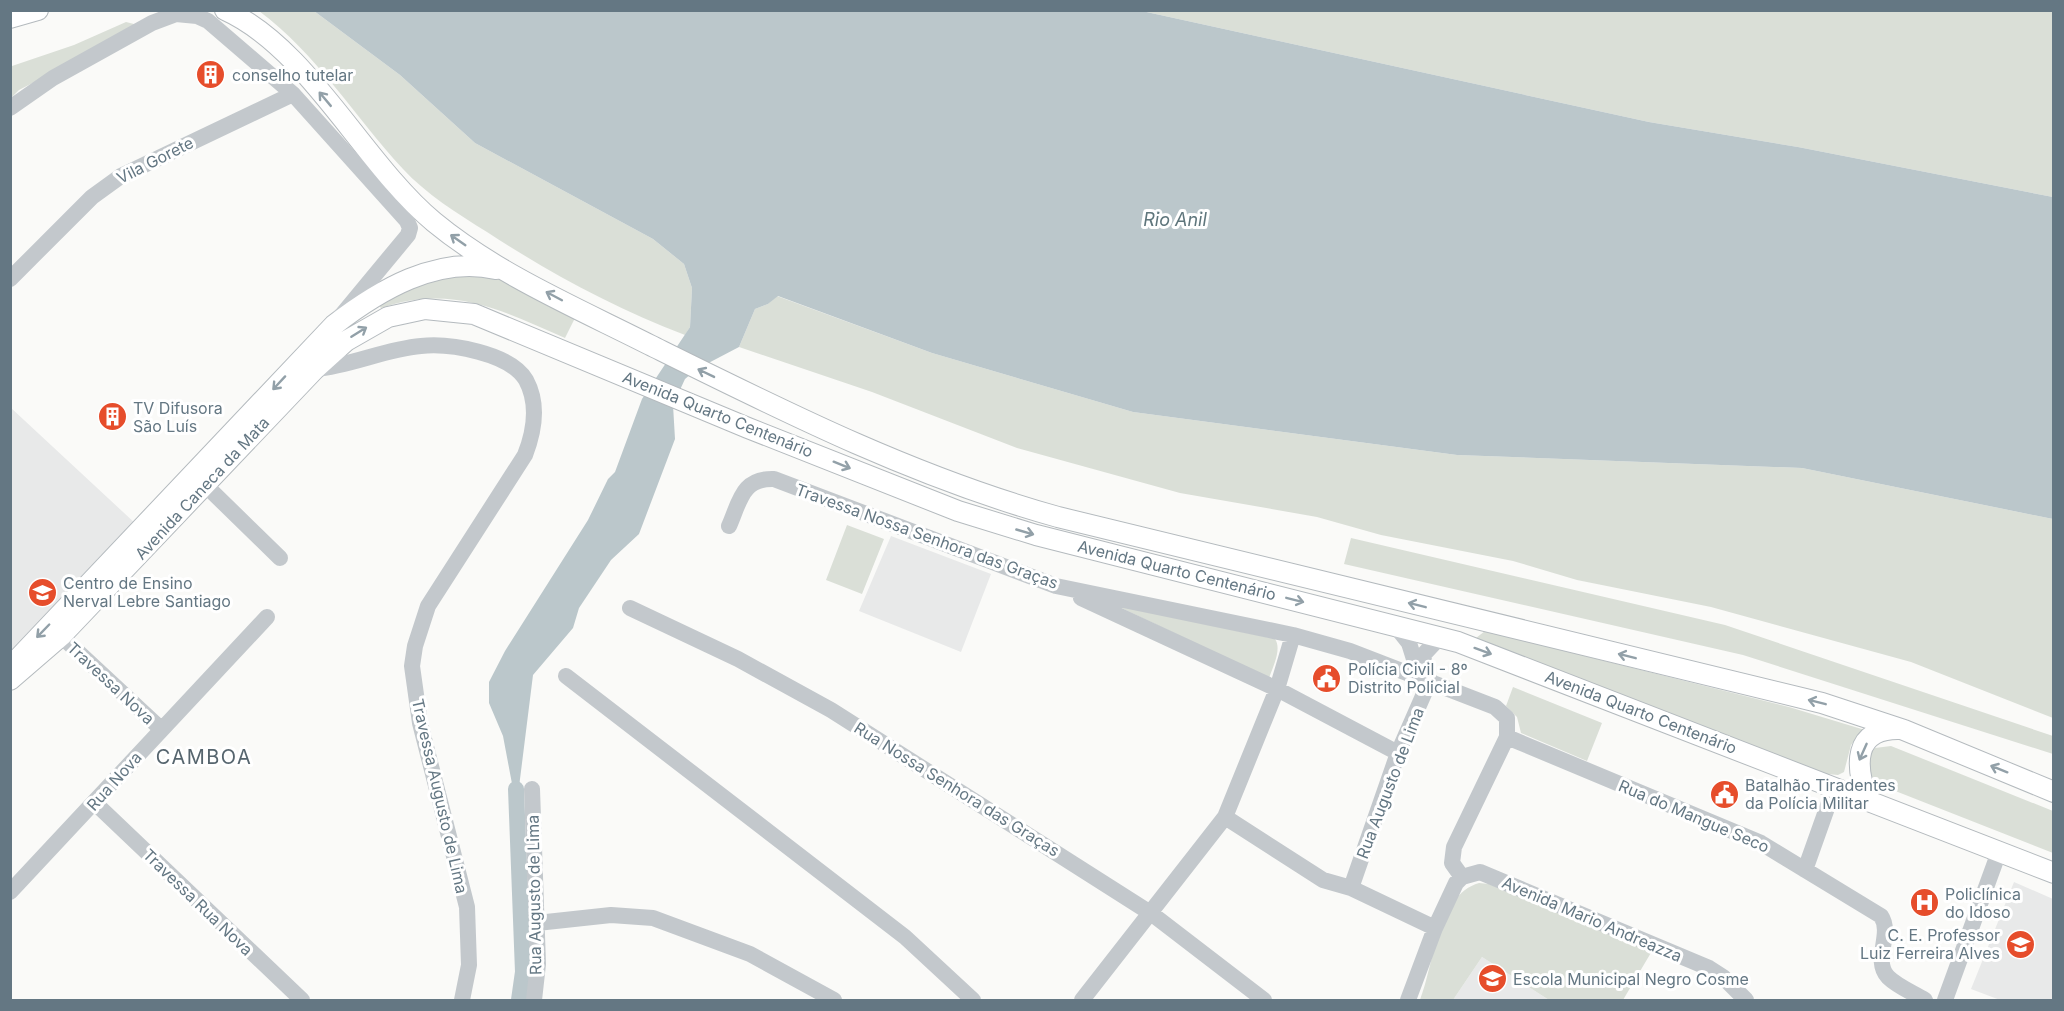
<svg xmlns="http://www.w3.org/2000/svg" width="2064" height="1011" font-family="Inter,sans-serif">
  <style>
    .built { fill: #e8e9e9 }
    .green { fill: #dadfd7 }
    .water { fill: #bbc7cb }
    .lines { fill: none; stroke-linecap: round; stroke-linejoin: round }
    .canal { stroke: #bbc7cb; stroke-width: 16 }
    .major-casing { stroke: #b4babe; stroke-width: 22 }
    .minor { stroke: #c3c8cc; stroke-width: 16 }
    .major { stroke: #fff; stroke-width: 20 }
    .oneway { stroke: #92a0a8 }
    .labels { text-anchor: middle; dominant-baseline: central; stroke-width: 6; stroke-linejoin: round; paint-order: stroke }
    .poi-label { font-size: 16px; fill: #647783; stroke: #fff; text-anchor: start }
    .street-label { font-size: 16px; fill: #647783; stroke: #fff }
    .water-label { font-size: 18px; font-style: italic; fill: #5f767c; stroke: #fff }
    .quarter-label { font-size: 20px; letter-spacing: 1.5px; fill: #56656e; stroke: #fff }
  </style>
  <rect width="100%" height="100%" fill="#fafaf8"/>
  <path class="built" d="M10 407 137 525 10 659Z
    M891 536 991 574 961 652 859 611Z
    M2014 882 2053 899V1000H2000L1971 989Z
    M1482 957 1549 1000H1453Z"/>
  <path class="green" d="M259 11H314L400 75 475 143 653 239 684 264 692 288 690 327 685 335C614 308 550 273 487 232 458 214 426 194 403 169 354 116 317 54 259 11Z
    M1142 11H2053V197L1798 147 1649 122Z
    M126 22 134 24 133 31 19 90 11 98 10 62 12 66 74 45Z
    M456 274 496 277 575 318 565 338C501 310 451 284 381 308L377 303 411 287Z
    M777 296 932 353 1133 412 1457 455 1802 468 2053 519V718L1911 662 1711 607 1577 580 1513 561 1381 535 1317 517 1180 493 1017 448 872 392 739 347 755 309 768 304Z
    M847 525 884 539 862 594 826 580Z
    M1351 538 1725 625 2053 736V754L1743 655 1344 564Z
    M1115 605 1275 639C1282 649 1273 667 1269 678Z
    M1485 631 1789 707 1865 730 1851 745 1844 772 1838 775 1827 774 1476 638Z
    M1513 687 1602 723 1587 761 1521 733 1517 717 1506 706Z
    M1891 746 2053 811V853L1875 783 1871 779 1865 761 1875 748Z
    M1479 883 1489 884 1652 951 1623 1000H1549L1482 957 1453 1000H1420C1434 965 1437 895 1479 883Z"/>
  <path class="water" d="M314 11H1142L1649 122 1798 147 2053 197V519L1802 468 1457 455 1133 412 932 353 778 296 768 304 755 309 739 347 697 369 685 379 673 405 675 439 639 534 611 560 579 608 573 628 533 675 519 787 513 789 503 736 489 703V682L505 651 588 520 608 479 615 472 642 399 690 327 692 288 684 264 653 239 475 143 400 75Z"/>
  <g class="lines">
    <path class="canal" d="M516 789 523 972 519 1000"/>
    <defs>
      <path id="major" d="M225 10C309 48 362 162 434 222 497 274 577 308 650 345 783 411 914 477 1058 517L1822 703 1904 730 2054 792
        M10 18 38 10
        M12 665 334 325C378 291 437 255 496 269
        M10 680 61 636 315 369 346 341 388 317 425 309 474 314 748 428 958 511 1036 535 1458 642 2054 873
        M1868 800C1855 767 1852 727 1901 729"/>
    </defs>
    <use href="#major" class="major-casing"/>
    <path class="minor" d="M10 108 53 78 152 23 176 14 197 16 208 21 293 94 407 221 410 228 408 235 340 317
      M10 279 92 197 121 176 293 94
      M315 369C351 366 385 349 421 346 450 343 510 353 526 380 539 404 534 432 525 455L428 606 415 646 412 666 420 723 467 907 469 965 462 1000
      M197 477 280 558
      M729 526C740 501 742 478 774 479L1056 586 1293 635 1350 651 1495 707 1507 718V737L1454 847 1452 863 1462 877
      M1081 598 1277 689 1398 753
      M630 608 738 659 831 710 1152 914 1264 1000
      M1394 624 1409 643 1419 675
      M61 636 161 729
      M1420 671 1425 653 1440 637
      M566 676 905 937 973 1000
      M1507 737 1761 843 1881 916C1893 934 1872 960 1888 977 1898 987 1914 993 1925 1000
      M532 789 538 964 534 1000
      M95 803 302 1000
      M1225 817 1323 880 1351 888 1435 928
      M1805 870 1832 794 1839 789
      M1351 888 1398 753 1430 680
      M10 892 267 617
      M537 923 611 915 653 918 750 954 834 1000
      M1082 1000 1225 817 1277 689 1293 635
      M1408 1000 1435 928 1456 883 1462 877 1480 872 1709 968 1723 977 1746 1000
      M1945 1000 1996 860 2002 853"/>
    <use href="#major" class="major"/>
  </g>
  <defs><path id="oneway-shaft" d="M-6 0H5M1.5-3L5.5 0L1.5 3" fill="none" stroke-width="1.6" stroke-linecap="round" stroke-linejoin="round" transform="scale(1.5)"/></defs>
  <g class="oneway">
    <use href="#oneway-shaft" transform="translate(325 99) rotate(-130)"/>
    <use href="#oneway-shaft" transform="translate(458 240) rotate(-145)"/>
    <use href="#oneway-shaft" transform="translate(554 296) rotate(-152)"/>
    <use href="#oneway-shaft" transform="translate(359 332) rotate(-32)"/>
    <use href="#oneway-shaft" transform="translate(706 373) rotate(-154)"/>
    <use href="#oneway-shaft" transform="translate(279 383) rotate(133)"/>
    <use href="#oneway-shaft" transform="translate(842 465) rotate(22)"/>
    <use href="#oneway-shaft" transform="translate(1025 532) rotate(16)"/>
    <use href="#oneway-shaft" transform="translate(1295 600) rotate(14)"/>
    <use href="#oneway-shaft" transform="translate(1417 605) rotate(-166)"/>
    <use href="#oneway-shaft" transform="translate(43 631) rotate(134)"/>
    <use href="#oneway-shaft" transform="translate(1483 651) rotate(20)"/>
    <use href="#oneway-shaft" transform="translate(1627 656) rotate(-166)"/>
    <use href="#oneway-shaft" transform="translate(1817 702) rotate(-166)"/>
    <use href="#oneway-shaft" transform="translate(1863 752) rotate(114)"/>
    <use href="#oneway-shaft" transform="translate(1999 769) rotate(-158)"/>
  </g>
  <defs>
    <symbol id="building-disc" viewBox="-11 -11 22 22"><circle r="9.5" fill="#e64d2b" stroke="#fff"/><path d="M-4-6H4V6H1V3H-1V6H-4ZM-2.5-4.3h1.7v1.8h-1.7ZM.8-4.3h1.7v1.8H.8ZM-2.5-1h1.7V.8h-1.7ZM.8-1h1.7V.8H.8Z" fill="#fff"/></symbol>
    <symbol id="school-disc" viewBox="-11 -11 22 22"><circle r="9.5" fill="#e64d2b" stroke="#fff"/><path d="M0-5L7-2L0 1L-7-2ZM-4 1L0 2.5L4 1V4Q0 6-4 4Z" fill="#fff"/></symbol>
    <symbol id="civic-disc" viewBox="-11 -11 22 22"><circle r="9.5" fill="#e64d2b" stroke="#fff"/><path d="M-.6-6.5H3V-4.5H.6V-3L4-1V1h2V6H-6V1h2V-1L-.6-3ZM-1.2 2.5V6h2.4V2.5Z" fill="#fff"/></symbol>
    <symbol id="hospital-disc" viewBox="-11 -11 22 22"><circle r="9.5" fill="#e64d2b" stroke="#fff"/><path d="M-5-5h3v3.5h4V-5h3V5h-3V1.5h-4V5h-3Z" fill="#fff"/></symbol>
  </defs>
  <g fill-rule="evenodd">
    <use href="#building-disc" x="194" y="58" width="33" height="33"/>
    <use href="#building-disc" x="96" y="400" width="33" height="33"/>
    <use href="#school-disc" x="26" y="576" width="33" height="33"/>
    <use href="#civic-disc" x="1310" y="662" width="33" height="33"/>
    <use href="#civic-disc" x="1708" y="778" width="33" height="33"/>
    <use href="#hospital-disc" x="1908" y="886" width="33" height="33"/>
    <use href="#school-disc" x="2004" y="928" width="33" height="33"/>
    <use href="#school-disc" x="1476" y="962" width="33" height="33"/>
  </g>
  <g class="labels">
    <g class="poi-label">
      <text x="232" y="75">conselho tutelar</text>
      <text x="133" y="408">TV Difusora<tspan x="133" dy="18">São Luís</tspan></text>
      <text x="63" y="583">Centro de Ensino<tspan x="63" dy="18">Nerval Lebre Santiago</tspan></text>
      <text x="1348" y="669">Polícia Civil - 8º<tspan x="1348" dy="18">Distrito Policial</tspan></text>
      <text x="1745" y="785">Batalhão Tiradentes<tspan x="1745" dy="18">da Polícia Militar</tspan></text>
      <text x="1945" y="894">Policlínica<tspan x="1945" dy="18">do Idoso</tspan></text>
      <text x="2000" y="935" text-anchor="end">C. E. Professor<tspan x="2000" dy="18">Luiz Ferreira Alves</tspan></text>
      <text x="1513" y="979">Escola Municipal Negro Cosme</text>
    </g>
    <g class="street-label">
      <text transform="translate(155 160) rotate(-27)">Vila Gorete</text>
      <text transform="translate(718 414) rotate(22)">Avenida Quarto Centenário</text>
      <text transform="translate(202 488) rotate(-47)">Avenida Caneca da Mata</text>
      <text transform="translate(927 536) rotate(20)">Travessa Nossa Senhora das Graças</text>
      <text transform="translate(1177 570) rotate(14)">Avenida Quarto Centenário</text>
      <text transform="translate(111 683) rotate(43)">Travessa Nova</text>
      <text transform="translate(1641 712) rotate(21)">Avenida Quarto Centenário</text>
      <text transform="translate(114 781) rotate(-48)">Rua Nova</text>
      <text transform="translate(1390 783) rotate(-69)">Rua Augusto de Lima</text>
      <text transform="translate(957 789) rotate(32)">Rua Nossa Senhora das Graças</text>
      <text transform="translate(440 796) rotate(77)">Travessa Augusto de Lima</text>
      <text transform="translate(1694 816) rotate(23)">Rua do Mangue Seco</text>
      <text transform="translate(534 895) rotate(-91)">Rua Augusto de Lima</text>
      <text transform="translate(198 902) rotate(44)">Travessa Rua Nova</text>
      <text transform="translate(1592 919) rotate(23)">Avenida Mario Andreazza</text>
    </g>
    <g class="water-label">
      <text x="1175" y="219">Rio Anil</text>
    </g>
    <g class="quarter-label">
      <text x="204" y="757">CAMBOA</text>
    </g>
  </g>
  <rect width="2064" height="1011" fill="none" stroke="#647783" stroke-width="24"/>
</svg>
